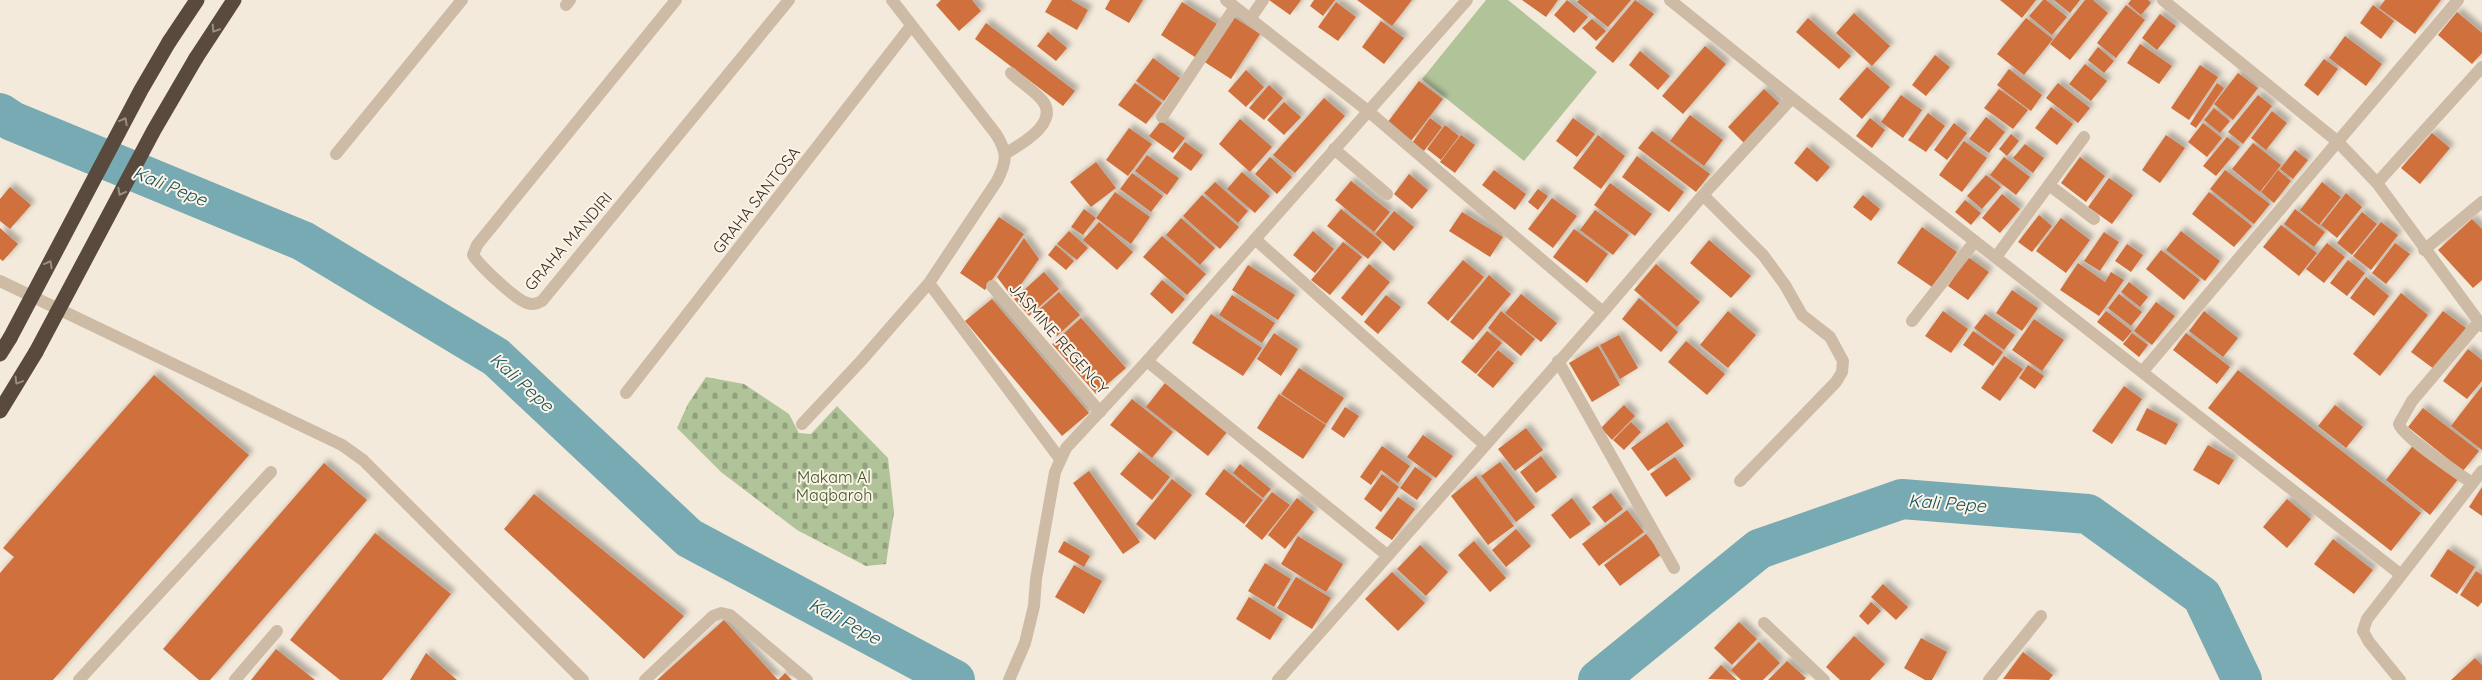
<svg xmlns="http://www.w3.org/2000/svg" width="2482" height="680" font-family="Quicksand,sans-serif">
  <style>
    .green { fill: #b1c499 }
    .cemetery { fill: url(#cemetery-stones) }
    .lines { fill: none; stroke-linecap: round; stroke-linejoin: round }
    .river { stroke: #77aab3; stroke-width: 40 }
    .building { fill: #cf6f3d; filter: url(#shadow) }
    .service { stroke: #cdbba5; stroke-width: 12 }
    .minor { stroke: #cdbba5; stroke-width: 12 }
    .tertiary { stroke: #cdbba5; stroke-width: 12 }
    .motorway { stroke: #5a493d; stroke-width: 15 }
    .motorway-bridge { stroke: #5a493d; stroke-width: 15 }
    .oneway { stroke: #9a8d81 }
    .labels { text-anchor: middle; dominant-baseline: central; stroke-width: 4; stroke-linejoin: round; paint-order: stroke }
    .street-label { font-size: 16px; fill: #382e27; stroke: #fbf4e7 }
    .park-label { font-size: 16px; fill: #425829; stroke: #fbf4e7 }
    .water-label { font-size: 18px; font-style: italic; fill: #19515d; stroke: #fbf4e7 }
  </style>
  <defs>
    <pattern id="cemetery-stones" width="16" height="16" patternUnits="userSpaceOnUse" patternTransform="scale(1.25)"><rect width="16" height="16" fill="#b1c499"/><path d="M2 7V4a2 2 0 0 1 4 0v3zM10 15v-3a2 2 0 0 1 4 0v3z" fill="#91a07d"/></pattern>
    <filter id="shadow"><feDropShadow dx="4.5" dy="-4.5" stdDeviation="2.5" flood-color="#0004"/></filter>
  </defs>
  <rect width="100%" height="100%" fill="#f4eadb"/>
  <path class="green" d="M1486 0H1508L1597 72 1524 161 1422 79Z"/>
  <path class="cemetery" d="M706 377 744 384 789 414 799 433 811 434 837 406 888 458 894 512 886 564 866 566 797 530 721 472 677 428 688 404Z"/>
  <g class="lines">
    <path class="river" d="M0 113 12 121 303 241 496 357 689 538 955 680
      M1598 680 1759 549 1902 499 2088 514 2202 596 2242 680"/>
  </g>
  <path class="building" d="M941 0H972L981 11 959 31 936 5Z
    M1052 0H1071L1088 10 1077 30 1045 12Z
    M1110 0H1143L1129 23 1105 9Z
    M1269 0H1301L1290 15Z
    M1314 0H1335L1323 16 1310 6Z
    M1357 0H1412L1392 26Z
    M1522 0H1558L1546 17Z
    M1567 0 1588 17 1574 33 1554 15Z
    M1579 0H1631L1608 27 1577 2Z
    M1635 0 1654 14 1613 63 1595 48Z
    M2000 0H2036L2022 18Z
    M2043 0H2046L2067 17 2052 35 2029 16Z
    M2054 0H2080L2070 13Z
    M2085 0H2093L2108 13 2070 60 2050 44Z
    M2131 0H2148L2151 3 2141 15 2128 4Z
    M2385 0H2441L2415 34 2379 8Z
    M1182 2 1220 26 1198 59 1161 35Z
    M1336 2 1356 17 1338 41 1318 27Z
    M2126 5 2145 20 2116 58 2097 43Z
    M2373 5 2394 21 2381 39 2360 23Z
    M2457 12 2482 33V53L2472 64 2438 35Z
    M1854 13 1890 46 1872 66 1836 33Z
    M2160 14 2176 26 2157 50 2142 38Z
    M1232 16 1260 34 1231 79 1203 61Z
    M1808 18 1851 56 1839 69 1796 32Z
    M2026 18 2053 39 2024 75 1997 54Z
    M1592 19 1606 31 1596 41 1582 28Z
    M1381 21 1404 38 1384 64 1362 47Z
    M986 23 1075 91 1063 106 975 39Z
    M1048 32 1067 48 1056 61 1037 46Z
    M2345 36 2382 64 2366 86 2329 58Z
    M2140 44 2172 66 2159 84 2127 63Z
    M1705 46 1726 64 1683 114 1662 96Z
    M2098 47 2114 61 2104 73 2088 60Z
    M1640 51 1670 76 1658 90 1629 65Z
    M1935 55 1950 67 1926 96 1912 85Z
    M1153 58 1180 78 1164 101 1136 81Z
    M2324 59 2338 69 2318 96 2304 85Z
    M2085 64 2107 81 2091 101 2069 84Z
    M2200 65 2218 77 2189 120 2171 108Z
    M1867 67 1890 87 1862 119 1839 99Z
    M2009 69 2042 95 2031 111 1997 85Z
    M1246 70 1264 87 1246 107 1228 91Z
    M2238 73 2258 88 2233 120 2214 104Z
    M1419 81 1443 99 1411 141 1387 123Z
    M1135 83 1162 103 1146 124 1118 105Z
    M2058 83 2090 108 2078 123 2046 98Z
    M2217 83 2224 88 2196 128 2190 124Z
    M1269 85 1283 98 1264 120 1249 108Z
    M1764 89 1780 104 1744 143 1728 127Z
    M1999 89 2028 110 2013 129 1984 108Z
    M1901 95 1922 110 1903 138 1881 122Z
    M2258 95 2272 106 2243 144 2228 132Z
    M1324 98 1345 116 1295 173 1273 155Z
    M1284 102 1301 117 1284 135 1267 120Z
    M2051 107 2073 124 2057 145 2035 128Z
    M2214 108 2230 121 2220 133 2204 120Z
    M2272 111 2287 123 2266 150 2251 138Z
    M1928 113 1945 126 1926 152 1908 140Z
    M1690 115 1723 140 1704 166 1670 141Z
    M1986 117 2005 132 1989 153 1969 139Z
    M1430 118 1442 127 1424 151 1412 143Z
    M1573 118 1595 134 1577 157 1556 141Z
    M1870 118 1885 130 1872 148 1856 136Z
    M1240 119 1272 147 1250 172 1219 144Z
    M1161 121 1185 138 1173 153 1149 136Z
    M1954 123 1967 133 1947 160 1934 150Z
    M2203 123 2222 138 2207 157 2188 142Z
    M1445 125 1459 136 1441 160 1427 149Z
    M1129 128 1152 144 1128 176 1106 160Z
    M1652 131 1710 174 1696 192 1638 148Z
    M2432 133 2450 148 2420 184 2401 168Z
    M2011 134 2019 141 2007 156 1999 149Z
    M1461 135 1475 145 1455 173 1440 162Z
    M1598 135 1625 156 1601 189 1573 168Z
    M2166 135 2185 148 2160 183 2142 170Z
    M2227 137 2240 147 2216 176 2203 166Z
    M1964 141 1987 158 1962 192 1939 175Z
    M1185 142 1203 155 1191 171 1173 158Z
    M2253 143 2281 165 2260 192 2232 169Z
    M2025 144 2044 158 2033 173 2013 158Z
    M1807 147 1830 167 1817 182 1794 163Z
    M2295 150 2308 160 2293 179 2280 169Z
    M1147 155 1179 178 1167 195 1135 171Z
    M1637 156 1684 192 1669 212 1622 177Z
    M1270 157 1292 177 1277 194 1255 174Z
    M2004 157 2030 177 2016 195 1990 175Z
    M2080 157 2105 176 2086 202 2061 183Z
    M1096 162 1116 188 1091 207 1070 182Z
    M1494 170 1526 194 1515 210 1482 185Z
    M2225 170 2270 204 2254 224 2210 189Z
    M2278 170 2291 181 2274 203 2261 192Z
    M1242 172 1270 196 1255 213 1227 189Z
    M1132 173 1163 196 1151 212 1120 189Z
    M1409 174 1428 190 1412 209 1394 194Z
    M1986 175 2001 187 1982 209 1967 196Z
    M2109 178 2133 195 2112 224 2088 207Z
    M1351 181 1390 212 1374 232 1335 200Z
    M1215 182 1248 211 1238 223 1204 193Z
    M2322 182 2341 197 2319 225 2300 210Z
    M1610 183 1652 214 1635 236 1594 205Z
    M10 187 31 205 10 229 0 221V199Z
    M1538 189 1548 196 1538 210 1528 202Z
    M1115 192 1150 217 1131 244 1096 218Z
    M2209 192 2252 226 2234 247 2192 214Z
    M2346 193 2362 207 2337 238 2321 225Z
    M2002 194 2020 209 2000 233 1982 218Z
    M1202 195 1239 227 1220 249 1183 216Z
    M1863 195 1880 209 1871 221 1853 207Z
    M1552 198 1577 216 1553 248 1528 229Z
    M1965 200 1981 213 1971 225 1955 212Z
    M1084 209 1096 218 1083 235 1071 227Z
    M1341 209 1382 242 1368 259 1327 226Z
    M2295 209 2325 232 2314 247 2284 224Z
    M1595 210 1629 235 1613 255 1580 230Z
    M1394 211 1414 227 1394 251 1375 234Z
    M1462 212 1503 237 1490 257 1449 231Z
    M2362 212 2377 224 2352 255 2337 243Z
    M2039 215 2052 226 2032 252 2018 242Z
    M999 217 1024 234 985 290 960 273Z
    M1181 218 1215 248 1200 265 1166 235Z
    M2061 218 2090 240 2066 273 2036 251Z
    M2472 219 2482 229V280L2473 288 2438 250Z
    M1099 222 1133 252 1117 270 1083 240Z
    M2381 222 2398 235 2371 270 2353 256Z
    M2281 225 2317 253 2299 276 2263 247Z
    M1922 227 1957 252 1932 287 1897 263Z
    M0 228 18 244 3 261 0 259Z
    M1574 229 1608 254 1587 283 1553 257Z
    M1069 231 1088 248 1077 260 1057 244Z
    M1313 231 1334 249 1315 273 1293 255Z
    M2181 231 2220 261 2205 281 2166 250Z
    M2104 232 2119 242 2100 271 2084 261Z
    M1162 236 1206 274 1187 295 1143 257Z
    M1024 238 1039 259 1012 297 997 277Z
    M1709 240 1751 276 1731 298 1690 263Z
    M1343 242 1362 257 1330 295 1311 280Z
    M2327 243 2345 257 2324 283 2306 269Z
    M2395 243 2410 254 2386 284 2372 273Z
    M2127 244 2143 255 2131 272 2115 261Z
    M1056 245 1074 261 1066 270 1048 255Z
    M2161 250 2200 280 2184 300 2146 269Z
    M1968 257 1989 272 1968 300 1948 286Z
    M1463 260 1484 277 1448 321 1427 303Z
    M2348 260 2365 273 2347 296 2330 283Z
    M2078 263 2105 282 2111 272 2124 280 2099 316 2060 290Z
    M1369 264 1390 282 1362 316 1341 298Z
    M1656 264 1700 302 1677 327 1634 290Z
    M1248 265 1295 295 1278 320 1232 290Z
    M1044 272 1059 289 1029 316 1014 299Z
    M1489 275 1511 294 1473 340 1450 322Z
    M2366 277 2389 296 2374 316 2350 298Z
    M1162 280 1185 299 1172 314 1150 294Z
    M2129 282 2148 297 2140 307 2121 292Z
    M2012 290 2038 308 2022 331 1996 313Z
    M1059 292 1080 315 1057 336 1036 312Z
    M2401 293 2428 315 2380 376 2353 354Z
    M1521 294 1557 323 1541 342 1505 313Z
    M2119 294 2142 312 2131 326 2108 308Z
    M1232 295 1275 323 1262 343 1219 315Z
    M1386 295 1401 307 1378 334 1364 322Z
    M1639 298 1678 332 1661 352 1622 319Z
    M992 299 1089 413 1062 436 965 321Z
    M2156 302 2175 316 2152 345 2134 331Z
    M1501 311 1535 339 1521 356 1488 328Z
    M1728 311 1756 335 1728 368 1700 345Z
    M1943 311 1968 329 1951 353 1925 336Z
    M2106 311 2132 331 2123 342 2097 322Z
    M2204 311 2238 338 2223 357 2189 331Z
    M2443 311 2466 328 2434 369 2411 352Z
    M1211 314 1262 348 1243 376 1192 343Z
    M1985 314 2015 335 2004 350 1974 328Z
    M1081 318 1126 368 1096 394 1052 344Z
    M2034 319 2064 340 2042 371 2012 350Z
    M1487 331 1502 343 1476 374 1461 362Z
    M1973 331 2003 352 1993 366 1963 345Z
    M1274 333 1298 349 1281 376 1257 359Z
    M2132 333 2148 345 2139 357 2123 344Z
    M2186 333 2230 367 2217 384 2173 350Z
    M1619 335 1638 368 1620 379 1600 345Z
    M1686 341 1725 374 1707 395 1668 362Z
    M1598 346 1620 385 1592 402 1569 363Z
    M2468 349 2482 360V381L2467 399 2443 381Z
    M1498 350 1514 363 1493 388 1477 375Z
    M2004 356 2023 369 2000 401 1981 388Z
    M2028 365 2044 376 2035 389 2019 378Z
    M1299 368 1344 398 1326 424 1281 394Z
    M2238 370 2421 513 2391 551 2208 408Z
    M154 375 249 455 53 680H0V573L14 557 3 548Z
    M1165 383 1227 432 1208 456 1146 407Z
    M2124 386 2142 399 2112 444 2092 431Z
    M2482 386V450L2451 426Z
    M1279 394 1326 425 1303 459 1257 428Z
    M1132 399 1173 432 1152 458 1110 425Z
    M1624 405 1635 416 1612 440 1601 428Z
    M2335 405 2363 427 2346 448 2318 426Z
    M1345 407 1359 416 1344 438 1331 429Z
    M2147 408 2178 424 2166 445 2136 430Z
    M2423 408 2479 451 2463 471 2408 427Z
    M1631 422 1641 432 1624 450 1613 440Z
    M1667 422 1684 446 1648 471 1631 448Z
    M1526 428 1543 450 1515 471 1498 449Z
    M1423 435 1453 456 1436 478 1407 457Z
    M2415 443 2459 478 2430 515 2386 480Z
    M2208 445 2234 460 2219 485 2193 470Z
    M1382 446 1410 466 1398 483 1381 470 1371 485 1360 477Z
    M1139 452 1170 477 1152 500 1120 474Z
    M1541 456 1557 477 1536 493 1520 472Z
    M1675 457 1691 479 1666 497 1650 474Z
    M1500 462 1535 507 1516 522 1481 476Z
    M324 463 367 500 210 680H199L163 649Z
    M1240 464 1271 489 1263 498 1233 473Z
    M1415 467 1432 479 1417 500 1400 488Z
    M1224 469 1263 500 1244 524 1205 494Z
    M1089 471 1140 542 1123 554 1073 483Z
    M1382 474 1399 487 1381 512 1364 499Z
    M1476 476 1514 526 1488 545 1451 496Z
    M1172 479 1192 495 1155 540 1136 524Z
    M2482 487V516L2469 507Z
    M1272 492 1290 505 1262 540 1245 526Z
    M1611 493 1623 509 1605 523 1592 507Z
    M534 494 684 616 644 659 504 529Z
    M1398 497 1415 509 1392 540 1375 528Z
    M1297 498 1314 512 1285 549 1268 535Z
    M1572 498 1591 524 1570 539 1551 515Z
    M2287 499 2311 519 2287 548 2263 527Z
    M1627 510 1644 532 1599 566 1582 544Z
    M1516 529 1531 546 1506 567 1492 550Z
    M375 533 451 594 382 680H340L290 640Z
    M1646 534 1662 554 1620 586 1604 565Z
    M1298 536 1343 564 1326 592 1281 564Z
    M2333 539 2373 570 2354 594 2314 564Z
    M1064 541 1090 556 1084 567 1058 552Z
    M1474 541 1506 578 1490 592 1458 555Z
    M1420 545 1448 572 1426 596 1397 569Z
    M2448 549 2475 567 2457 594 2430 576Z
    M1265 563 1291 579 1274 607 1248 591Z
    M1074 565 1102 581 1084 614 1055 597Z
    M2476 571 2482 575V602L2478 607 2460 595Z
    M1392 572 1425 603 1398 631 1365 599Z
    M1296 577 1331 598 1312 629 1277 608Z
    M1883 584 1908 607 1896 620 1871 597Z
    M1249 597 1283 619 1270 640 1236 619Z
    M1871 602 1881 611 1868 625 1859 616Z
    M724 620 778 680 785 673 792 680H657Z
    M1739 622 1757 639 1732 665 1714 648Z
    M1854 636 1885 664 1870 680H1840L1826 667Z
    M1921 638 1947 652 1932 680H1925L1904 668Z
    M1759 642 1780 663 1763 680H1741L1731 670Z
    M276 649 315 680H251Z
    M2023 652 2053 675 2049 680 2003 679Z
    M426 653 457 680H410Z
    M2475 658 2482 665V680H2451Z
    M1787 661 1806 678 1804 680H1768Z
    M1721 665 1737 680 1708 679Z"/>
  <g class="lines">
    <path class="service" d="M79 680 271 472
      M235 680 277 631
      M645 680 713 616 721 613 730 615 807 680"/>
    <path class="minor" d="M676 0 477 245 473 255C480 266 515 299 527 303 533 305 536 304 542 301L789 0
      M892 0 996 134C1008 153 1007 161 997 181L929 283 1060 459
      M1226 0 1368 111 1603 312
      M1670 0 1792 98 2400 574
      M566 5 570 0
      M1250 19 1263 0
      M1162 117 1235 7
      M1334 149 1387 194
      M1006 153C1022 144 1062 121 1041 99 1032 89 1020 82 1011 73
      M336 154 462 0
      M2377 183 2482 67
      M2049 185 2094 219
      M1703 195 1763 255 1785 285 1802 315 1830 337 1843 361 1842 372 1836 382 1740 481
      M1255 239 1485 445
      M2424 250 2482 202
      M1996 257 2084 137
      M0 281 342 445 363 460 583 680
      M992 286 1100 412
      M1912 321 1975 241
      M1147 361 1387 555
      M1558 361 1674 568
      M2143 371 2458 0
      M626 393 911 26
      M802 424 861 361 929 283
      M2472 483C2459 474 2402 436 2399 424L2412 401 2479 322
      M1764 623 1824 680
      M1278 680 1603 312 1703 195 1792 98
      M1989 680 2041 616
      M2400 680 2369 642 2363 631 2367 619 2482 471"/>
    <path class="tertiary" d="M2163 0 2337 141 2377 183 2482 326
      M1009 680 1025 643 1034 606 1036 579 1055 472 1066 448 1147 361 1467 0"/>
    <path class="motorway" d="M169 42 197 0
      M196 58 234 0
      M0 354 10 338
      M0 411 36 352"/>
    <path class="motorway-bridge" d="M10 338 141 90 169 42
      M36 352 154 130 196 58"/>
  </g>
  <defs><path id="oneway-chevron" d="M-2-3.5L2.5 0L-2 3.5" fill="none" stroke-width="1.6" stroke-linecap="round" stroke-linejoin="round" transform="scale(1.25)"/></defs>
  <g class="oneway">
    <use href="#oneway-chevron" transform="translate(215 29) rotate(123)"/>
    <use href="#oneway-chevron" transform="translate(124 121) rotate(-62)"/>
    <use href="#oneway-chevron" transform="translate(121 192) rotate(118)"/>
    <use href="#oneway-chevron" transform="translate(49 264) rotate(-62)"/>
    <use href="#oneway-chevron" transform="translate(18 381) rotate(121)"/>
  </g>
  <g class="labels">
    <g class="street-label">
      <text transform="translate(756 200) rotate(-52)">GRAHA SANTOSA</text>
      <text transform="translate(568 241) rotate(-49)">GRAHA MANDIRI</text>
      <text transform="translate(1059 338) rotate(49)">JASMINE REGENCY</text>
    </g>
    <g class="park-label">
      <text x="834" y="477">Makam Al<tspan x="834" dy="18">Maqbaroh</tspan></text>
    </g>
    <g class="water-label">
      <text transform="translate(170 186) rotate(22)">Kali Pepe</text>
      <text transform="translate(522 382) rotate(42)">Kali Pepe</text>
      <text transform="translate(1947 503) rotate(4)">Kali Pepe</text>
      <text transform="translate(845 621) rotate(28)">Kali Pepe</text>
    </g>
  </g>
</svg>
